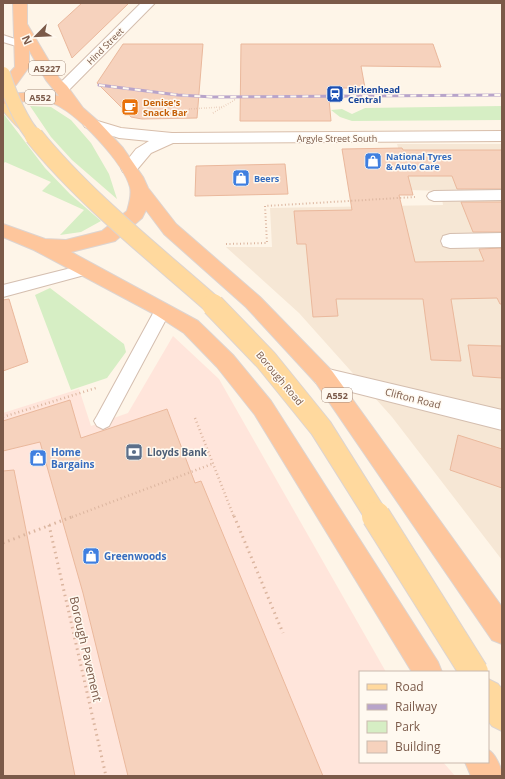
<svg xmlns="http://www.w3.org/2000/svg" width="505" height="779" font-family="'Open Sans',sans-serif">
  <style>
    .residential { fill: #f6e7d5 }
    .commercial { fill: #ffe5db }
    .green { fill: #d6eec4 }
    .building { fill: #f6d2bd; stroke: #eab89c }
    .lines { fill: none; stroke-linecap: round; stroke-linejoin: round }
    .service-casing { stroke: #d4beaf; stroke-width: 2 }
    .minor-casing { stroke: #d4beaf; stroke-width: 2 }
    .secondary-casing { stroke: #d8beab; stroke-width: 2 }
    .primary-casing { stroke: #ddd4d0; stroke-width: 2 }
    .trunk-casing { stroke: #ddd4d0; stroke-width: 2 }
    .path-far3 { stroke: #dbb59f; stroke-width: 1.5; stroke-dasharray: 0.5 2; stroke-linecap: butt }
    .path-far2 { stroke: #dbb59f; stroke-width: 2; stroke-dasharray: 1 2.5; stroke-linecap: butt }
    .path-far1 { stroke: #dbb59f; stroke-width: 2.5; stroke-dasharray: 1 3; stroke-linecap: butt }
    .path { stroke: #dbb59f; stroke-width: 3; stroke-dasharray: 1.5 4; stroke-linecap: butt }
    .service { fill: #fff; fill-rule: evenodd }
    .minor { fill: #fff; fill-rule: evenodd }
    .secondary { fill: #fff; fill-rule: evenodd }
    .primary { fill: #ffd99e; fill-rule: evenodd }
    .trunk { fill: #fec69c; fill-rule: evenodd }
    .rail-casing { stroke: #b8a4ca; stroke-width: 3 }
    .rail { stroke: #fff9f0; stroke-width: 2; stroke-dasharray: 6; stroke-linecap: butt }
    .primary-bridge-far3-casing { stroke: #ddd4d0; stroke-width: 16; stroke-linecap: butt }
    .primary-bridge-far2-casing { stroke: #ddd4d0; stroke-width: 20; stroke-linecap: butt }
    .primary-bridge-far1-casing { stroke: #ddd4d0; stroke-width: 24; stroke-linecap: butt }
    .primary-bridge-casing { stroke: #ddd4d0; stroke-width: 30; stroke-linecap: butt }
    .primary-bridge-far3 { stroke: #ffd99e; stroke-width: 14 }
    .primary-bridge-far2 { stroke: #ffd99e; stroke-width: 18 }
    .primary-bridge-far1 { stroke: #ffd99e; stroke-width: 22 }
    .primary-bridge { stroke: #ffd99e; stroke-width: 28 }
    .labels { text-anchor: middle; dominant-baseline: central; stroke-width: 3; stroke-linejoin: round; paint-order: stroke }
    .far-street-label { font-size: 9px; fill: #7b5a49; stroke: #fff9f0 }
    .shield { fill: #fff9f0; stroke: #a38a7b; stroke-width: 1 }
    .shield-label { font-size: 9px; font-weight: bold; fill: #7b5a49 }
    .far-transit-label { font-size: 9px; font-weight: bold; fill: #164399; stroke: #fff9f0; text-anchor: start }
    .far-food-label { font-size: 9px; font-weight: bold; fill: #c56008; stroke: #fff9f0; text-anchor: start }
    .far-shop-label { font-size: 9px; font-weight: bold; fill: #366cbe; stroke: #fff9f0; text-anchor: start }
    .street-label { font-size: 10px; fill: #7b5a49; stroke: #fff9f0 }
    .shop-label { font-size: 10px; font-weight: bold; fill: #366cbe; stroke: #fff9f0; text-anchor: start }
    .service-label { font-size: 10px; font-weight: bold; fill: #4e5e75; stroke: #fff9f0; text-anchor: start }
    .near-street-label { font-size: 12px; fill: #7b5a49; stroke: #fff9f0 }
  </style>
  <rect width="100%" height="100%" fill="#fef5e8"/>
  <path class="residential" d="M397 144H502V560L392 417 299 313 226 247H272L270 208 443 205 441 191 410 190Z"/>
  <path class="commercial" d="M173 336 219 379 386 672H360V762H443L455 776H3V413L79 389 91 426 128 413Z"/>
  <path class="green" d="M30 106 51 107 71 120 91 143 109 174 117 199 72 160 51 137Z
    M502 106V120L352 121 340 117 331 110 342 109 352 114 365 108Z
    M3 113 45 168 70 194 101 221 81 232 60 235 84 210 42 191 51 182 5 162 3 164Z
    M50 288 124 344 126 352 107 378 71 390 35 295Z"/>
  <path class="building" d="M82 3H129L72 58 58 25Z
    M123 44H203L197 118 142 119 131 117 97 83Z
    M241 44H433L441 67 361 66 365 88H328L331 121H240Z
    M402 148 403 150H502V189H457L452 176H408L413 195H399L415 262 484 261 479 249 502 248V304H500L497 298 451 299 461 361 431 360 423 299H336L338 316 313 317 306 244H297L294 211 352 210 342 149Z
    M285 164 288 194 195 196 196 166Z
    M461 202H502V232H473Z
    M9 299 28 362 3 371V300Z
    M468 345 502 346V378L473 376Z
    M70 400 81 438 167 409 195 483 201 481 323 776H128L83 593 40 442 3 451V421Z
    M458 435 502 449V488L450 470Z
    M14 470 75 776H3V471Z"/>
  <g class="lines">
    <defs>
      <path id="service" d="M3 35 27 43 28 45 23 48 3 42Z
        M502 190V200L434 201 429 199 427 196 429 193 434 191Z
        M87 264 92 265 94 269 92 273 3 297V285Z
        M163 304 169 306 171 310 109 426 103 429 97 426 94 421 97 416 157 306Z"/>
      <path id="minor" d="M141 3H155L67 92H57L54 89 57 86Z
        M502 233V247L450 248 443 246 441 241 443 236 450 234Z
        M324 368 502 410V430L316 383 313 377 316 371Z"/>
      <path id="secondary" d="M91 119 121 128 172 133 502 131V141L173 143 151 153 135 172 129 173 123 172 121 168 136 149 149 141 119 138 85 127 83 124 85 121Z"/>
      <path id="primary" d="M3 97 8 99 35 126 37 129 35 132C21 136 12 120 3 111Z
        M488 679 498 684 502 689V731L492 726 488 721Z"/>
      <path id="trunk" d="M13 3H27V24L59 78 67 86 83 108 99 122 123 148 143 177 148 188 176 224 260 297 332 371 502 607V644L492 640 316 383 246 307 164 234 146 210 142 218 115 241 71 252 198 321 233 355 271 401 438 662 442 672H412L255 415 217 367 184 333 156 315 34 250 3 237V224L45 239 66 240 102 231 127 211C129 204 132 195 130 187 124 163 76 111 52 103 37 99 19 102 3 104V94L39 92 59 96 46 80 29 50V67L16 85 3 90V80L15 67Z
        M488 750C495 753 502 768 502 776H471L465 762H488Z"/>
    </defs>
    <use href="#service" class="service-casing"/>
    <use href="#minor" class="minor-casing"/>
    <use href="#secondary" class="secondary-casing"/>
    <use href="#primary" class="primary-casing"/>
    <use href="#trunk" class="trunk-casing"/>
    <path class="path-far3" d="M189 109 222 107
      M213 113 236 99"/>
    <path class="path-far2" d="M226 244 267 243 265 206 415 197"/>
    <path class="path-far1" d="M3 417 96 388
      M195 418 234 517
      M72 517 212 464"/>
    <path class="path" d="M234 516 283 633
      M49 525 106 776
      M3 543 74 516"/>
    <use href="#service" class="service"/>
    <use href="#minor" class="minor"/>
    <use href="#secondary" class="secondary"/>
    <use href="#primary" class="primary"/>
    <use href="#trunk" class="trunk"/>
    <defs>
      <path id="rail" d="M99 85 178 95 213 97 502 95"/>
    </defs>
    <use href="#rail" class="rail-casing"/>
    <use href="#rail" class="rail"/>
    <defs>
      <path id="primary-bridge-far3" d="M3 74C10 96 20 119 34 137"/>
      <path id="primary-bridge-far2" d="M34 136C84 198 154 253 214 306"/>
      <path id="primary-bridge-far1" d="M213 305 266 360 321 428 377 517"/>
      <path id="primary-bridge" d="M376 516 474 672"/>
    </defs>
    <use href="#primary-bridge-far3" class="primary-bridge-far3-casing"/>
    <use href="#primary-bridge-far2" class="primary-bridge-far2-casing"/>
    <use href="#primary-bridge-far1" class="primary-bridge-far1-casing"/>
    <use href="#primary-bridge" class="primary-bridge-casing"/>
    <use href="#primary-bridge-far3" class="primary-bridge-far3"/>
    <use href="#primary-bridge-far2" class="primary-bridge-far2"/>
    <use href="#primary-bridge-far1" class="primary-bridge-far1"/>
    <use href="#primary-bridge" class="primary-bridge"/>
  </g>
  <defs>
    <symbol id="station-square" viewBox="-11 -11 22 22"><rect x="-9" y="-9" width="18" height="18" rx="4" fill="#1a4fb4" stroke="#fff9f0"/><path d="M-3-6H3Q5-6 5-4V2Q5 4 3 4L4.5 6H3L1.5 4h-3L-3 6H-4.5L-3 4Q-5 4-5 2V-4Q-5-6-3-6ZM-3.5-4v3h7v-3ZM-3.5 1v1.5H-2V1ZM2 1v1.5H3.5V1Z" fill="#fff"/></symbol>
    <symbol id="cafe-square" viewBox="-11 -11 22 22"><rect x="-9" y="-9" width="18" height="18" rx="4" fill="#e8710a" stroke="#fff9f0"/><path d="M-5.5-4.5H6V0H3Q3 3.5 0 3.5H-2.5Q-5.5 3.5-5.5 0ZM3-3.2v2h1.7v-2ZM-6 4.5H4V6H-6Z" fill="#fff"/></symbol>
    <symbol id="shop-square" viewBox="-11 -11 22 22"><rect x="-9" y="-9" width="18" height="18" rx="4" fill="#3f7fe0" stroke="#fff9f0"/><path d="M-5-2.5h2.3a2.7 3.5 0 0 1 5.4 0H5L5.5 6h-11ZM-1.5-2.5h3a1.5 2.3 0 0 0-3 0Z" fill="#fff"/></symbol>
    <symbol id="bank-square" viewBox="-11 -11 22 22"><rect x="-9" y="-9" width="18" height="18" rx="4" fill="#5c6f8a" stroke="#fff9f0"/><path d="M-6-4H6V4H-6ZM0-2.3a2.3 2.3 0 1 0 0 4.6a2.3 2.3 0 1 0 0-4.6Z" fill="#fff"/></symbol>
  </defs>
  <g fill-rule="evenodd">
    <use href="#station-square" x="325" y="84" width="20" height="20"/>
    <use href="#cafe-square" x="120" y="97" width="20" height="20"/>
    <use href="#shop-square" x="363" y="151" width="20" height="20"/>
    <use href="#shop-square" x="231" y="168" width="20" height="20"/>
    <use href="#bank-square" x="124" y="442" width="20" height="20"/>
    <use href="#shop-square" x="28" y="448" width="20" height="20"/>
    <use href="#shop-square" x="81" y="546" width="20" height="20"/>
  </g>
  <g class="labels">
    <g class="far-street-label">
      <text transform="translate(105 46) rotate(-45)">Hind Street</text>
      <text x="337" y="138">Argyle Street South</text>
    </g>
    <g class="shield">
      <rect x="29" y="61" width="36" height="14" rx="3"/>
      <rect x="25" y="90" width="30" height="14" rx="3"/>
      <rect x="322" y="388" width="30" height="14" rx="3"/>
    </g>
    <g class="shield-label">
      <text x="47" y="68">A5227</text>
      <text x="40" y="97">A552</text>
      <text x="337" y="395">A552</text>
    </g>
    <g class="far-transit-label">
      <text x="348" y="89">Birkenhead<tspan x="348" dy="10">Central</tspan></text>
    </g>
    <g class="far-food-label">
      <text x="143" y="102">Denise's<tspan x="143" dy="10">Snack Bar</tspan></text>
    </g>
    <g class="far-shop-label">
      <text x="386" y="156">National Tyres<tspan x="386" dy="10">&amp; Auto Care</tspan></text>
      <text x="254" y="178">Beers</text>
    </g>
    <g class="street-label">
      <text transform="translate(280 378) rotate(50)">Borough Road</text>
      <text transform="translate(413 398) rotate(14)">Clifton Road</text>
    </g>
    <g class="shop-label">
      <text x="51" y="452">Home<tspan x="51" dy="12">Bargains</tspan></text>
      <text x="104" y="556">Greenwoods</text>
    </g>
    <g class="service-label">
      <text x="147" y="452">Lloyds Bank</text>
    </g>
    <g class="near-street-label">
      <text transform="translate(86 649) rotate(77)">Borough Pavement</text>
    </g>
  </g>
  <rect width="505" height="779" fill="none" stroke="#7b5a49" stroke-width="8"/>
  <rect x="359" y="671" width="130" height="92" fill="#fff9f0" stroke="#cab9ad"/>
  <rect x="367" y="684" width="20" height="6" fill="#ffd99e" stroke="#cab9ad"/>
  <text x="395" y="691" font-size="12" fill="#7b5a49">Road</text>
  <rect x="367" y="704" width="20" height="6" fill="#b8a4ca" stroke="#cab9ad"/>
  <text x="395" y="711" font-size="12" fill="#7b5a49">Railway</text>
  <rect x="367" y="721" width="20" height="12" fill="#d6eec4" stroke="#cab9ad"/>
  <text x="395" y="731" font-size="12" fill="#7b5a49">Park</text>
  <rect x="367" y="741" width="20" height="12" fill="#f6d2bd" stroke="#cab9ad"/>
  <text x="395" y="751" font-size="12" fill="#7b5a49">Building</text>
  <g transform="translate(36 36) rotate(246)" stroke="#fff9f0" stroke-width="3" paint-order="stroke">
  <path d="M0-3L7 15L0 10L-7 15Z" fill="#7b5a49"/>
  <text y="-6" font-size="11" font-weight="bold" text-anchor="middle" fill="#7b5a49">N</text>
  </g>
</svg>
